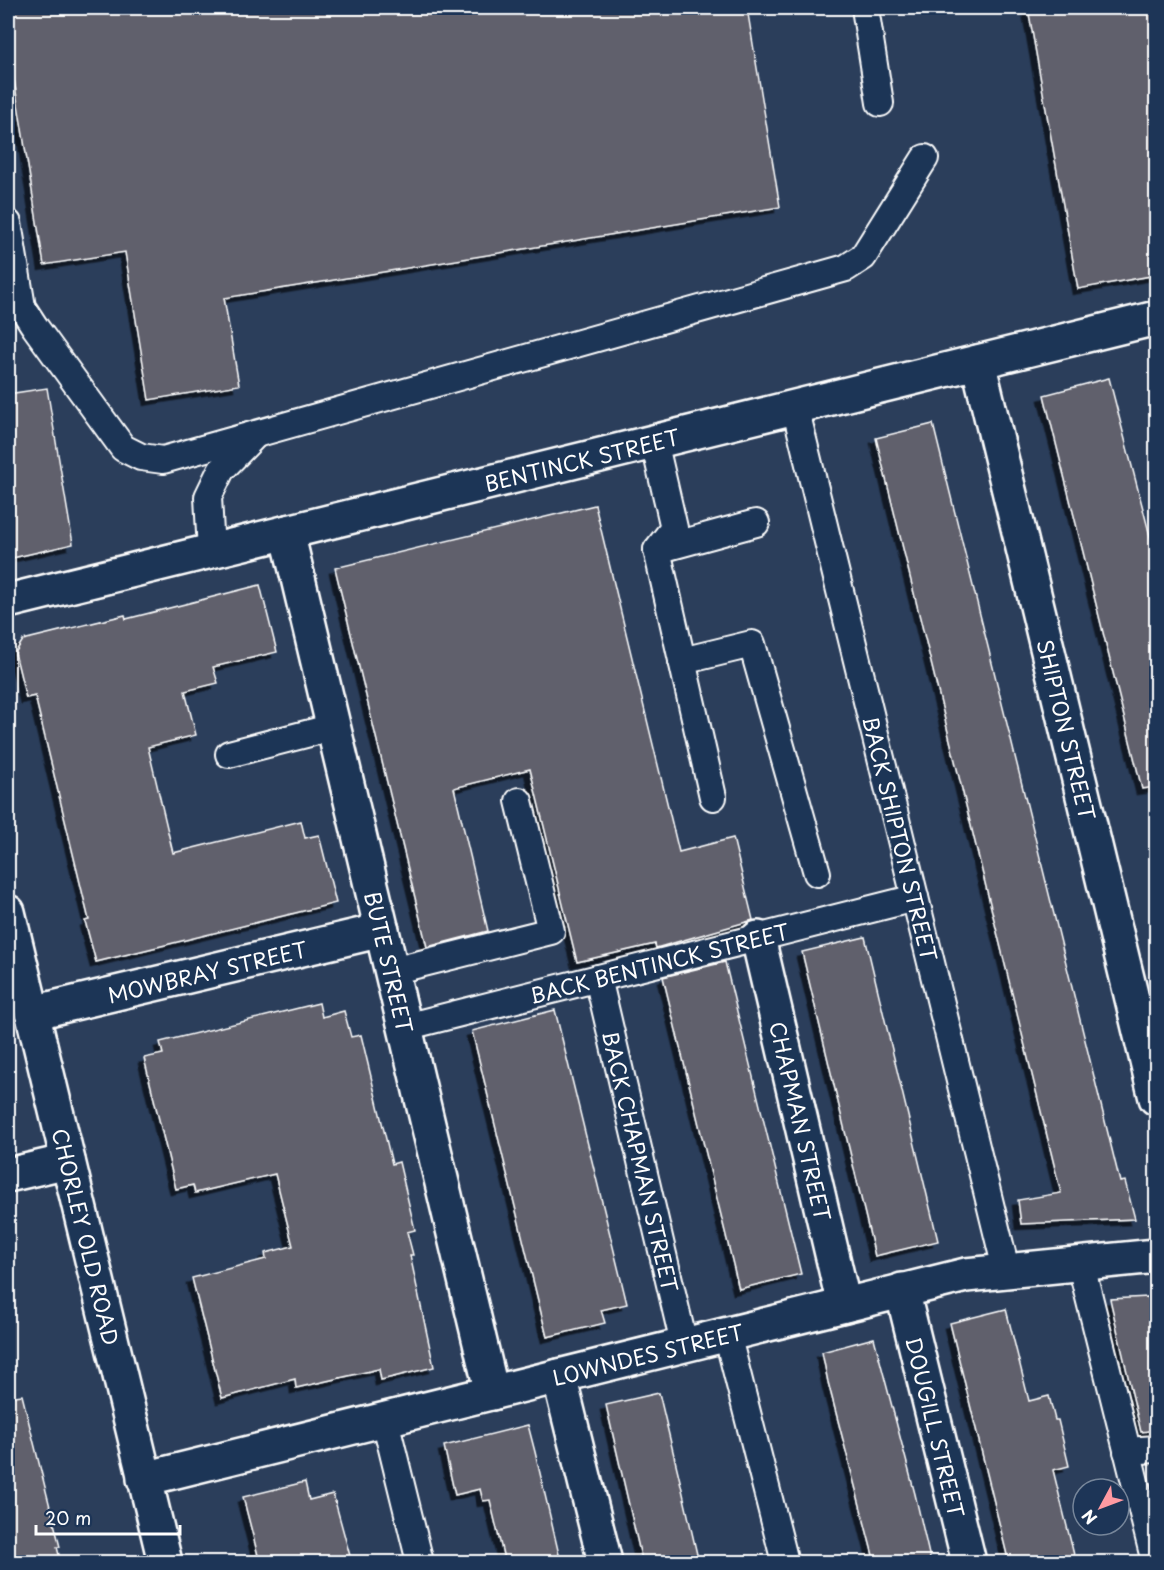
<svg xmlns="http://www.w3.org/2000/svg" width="1164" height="1570" font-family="'Playpen Sans',sans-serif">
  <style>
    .building { fill: #61606c; stroke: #fff; stroke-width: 1.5; filter: url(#shadow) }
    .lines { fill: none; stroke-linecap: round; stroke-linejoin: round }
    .service-casing { stroke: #fff; stroke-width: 30 }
    .minor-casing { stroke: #fff; stroke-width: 38 }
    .secondary-casing { stroke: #fff; stroke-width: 38 }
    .service { stroke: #1d3557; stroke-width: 26 }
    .minor { stroke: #1d3557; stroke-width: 33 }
    .secondary { stroke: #1d3557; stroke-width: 33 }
    .labels { text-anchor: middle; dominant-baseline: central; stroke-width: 4.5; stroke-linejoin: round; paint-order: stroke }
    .street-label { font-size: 21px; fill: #fff; stroke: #1d3557 }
  </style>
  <defs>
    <filter id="shadow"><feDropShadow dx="-5.5" dy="5.5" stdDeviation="0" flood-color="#0009"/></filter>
  </defs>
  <rect width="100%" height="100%" fill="#2b3e5b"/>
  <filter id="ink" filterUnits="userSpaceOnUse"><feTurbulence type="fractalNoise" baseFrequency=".0167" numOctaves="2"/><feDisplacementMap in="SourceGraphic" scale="12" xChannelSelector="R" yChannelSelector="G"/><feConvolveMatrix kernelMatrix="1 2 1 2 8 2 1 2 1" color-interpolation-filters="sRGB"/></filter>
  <g filter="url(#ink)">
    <path class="building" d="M8 8H747L780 207 224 298 239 385 149 400 125 252 44 265 8 42Z
      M1028 8H1156V275L1078 289Z
      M1109 378 1156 559V787L1142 789 1044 395Z
      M47 388 73 544 8 559V394Z
      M933 424 1120 1182 1125 1181 1135 1219 1021 1224 1018 1200 1061 1193 876 438Z
      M595 505 679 852 733 838 753 920 656 948 655 944 577 962 530 769 454 788 488 931 427 947 335 568Z
      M260 585 277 652 213 667 218 683 185 691 196 735 148 747 173 853 301 821 305 838 319 835 336 903 96 962 85 921 89 920 35 696 26 698 15 653 23 640 125 615 126 619Z
      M865 937 938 1241 875 1256 802 952Z
      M725 962 801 1274 739 1289 663 977Z
      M319 1003 322 1017 344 1011 351 1037 361 1035 392 1164 399 1162 415 1230 407 1232 413 1255H410L434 1367 381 1380 379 1369 296 1388 295 1379 222 1398 192 1278 266 1259 265 1253 293 1246 275 1174 195 1193 193 1185 176 1189 144 1058 163 1054 160 1042Z
      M555 1010 627 1304 601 1310 605 1323 547 1337 472 1031Z
      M1148 1297 1156 1333V1430L1141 1432 1110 1299Z
      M1006 1309 1029 1401 1049 1396 1055 1420H1058L1069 1466 1053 1470 1076 1563H1009L950 1323Z
      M874 1338 915 1494 931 1563H875L828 1382 822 1352Z
      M659 1393 681 1485 699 1563H643L639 1548 606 1405Z
      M22 1395 60 1547H57L61 1563H8V1397Z
      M528 1425 535 1452 561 1563H505L490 1500 483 1501 480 1489 455 1495 444 1446Z
      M305 1482 309 1500 333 1494 352 1563H260L243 1497Z"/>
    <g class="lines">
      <defs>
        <g id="service">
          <path d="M865 8 880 103"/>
          <path d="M8 223 22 307 35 327 123 448 141 457 163 460 846 268 863 257 925 158"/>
          <path id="s1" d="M795 407 1006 1269"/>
          <path d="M654 441 674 528 657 550 713 797"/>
          <path d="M657 550 756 523"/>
          <path d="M211 551 208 497 221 470 256 434"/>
          <path d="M682 661 752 644 817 873"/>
          <path d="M229 754 333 727"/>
          <path d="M392 971 551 931 519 801"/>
          <path id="s2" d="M598 978 684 1344"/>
          <path id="s3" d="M405 1027 915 898"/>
          <path d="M1080 1261 1155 1562"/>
          <path d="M727 1334 785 1562"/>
          <path d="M385 1420 420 1562"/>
          <path d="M1127 1451 1156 1449"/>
        </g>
        <g id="minor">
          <path id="s4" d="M978 362 1156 1098"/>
          <path id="s5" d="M287 532 492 1393"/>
          <path id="s6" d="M8 601 1156 318"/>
          <path id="s7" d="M758 938 844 1305"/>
          <path id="s8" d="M32 1013 382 930"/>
          <path d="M8 1175 68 1161"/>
          <path id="s9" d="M902 1290 969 1562"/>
          <path d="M559 1376 605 1562"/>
          <path id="s10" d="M144 1479 966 1275 1156 1256"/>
        </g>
        <g id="secondary">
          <path id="s11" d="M8 912 165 1562"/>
        </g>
      </defs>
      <use href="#service" class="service-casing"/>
      <use href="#minor" class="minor-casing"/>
      <use href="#secondary" class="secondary-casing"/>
      <use href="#service" class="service"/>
      <use href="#minor" class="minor"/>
      <use href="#secondary" class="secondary"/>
    </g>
  </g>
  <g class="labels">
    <g class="street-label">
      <text stroke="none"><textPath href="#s6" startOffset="591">BENTINCK STREET</textPath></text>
      <text stroke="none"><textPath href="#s4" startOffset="378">SHIPTON STREET</textPath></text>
      <text stroke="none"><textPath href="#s1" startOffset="444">BACK SHIPTON STREET</textPath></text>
      <text stroke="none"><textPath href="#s5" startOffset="442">BUTE STREET</textPath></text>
      <text stroke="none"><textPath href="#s3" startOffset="262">BACK BENTINCK STREET</textPath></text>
      <text stroke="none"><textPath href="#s8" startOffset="180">MOWBRAY STREET</textPath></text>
      <text stroke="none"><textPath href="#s7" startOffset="188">CHAPMAN STREET</textPath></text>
      <text stroke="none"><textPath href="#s2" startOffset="188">BACK CHAPMAN STREET</textPath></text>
      <text stroke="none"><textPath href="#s11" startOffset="334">CHORLEY OLD ROAD</textPath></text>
      <text stroke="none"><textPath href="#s10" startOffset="519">LOWNDES STREET</textPath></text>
      <text stroke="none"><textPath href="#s9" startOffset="141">DOUGILL STREET</textPath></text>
    </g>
  </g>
  <rect width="1164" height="1570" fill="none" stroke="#1d3557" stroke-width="30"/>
  <rect x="15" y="15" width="1134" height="1540" fill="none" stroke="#fff" stroke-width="2" filter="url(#ink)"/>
  <g transform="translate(1101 1507) rotate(229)"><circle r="28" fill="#1d3557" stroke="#77869a" stroke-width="1.5"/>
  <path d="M0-4.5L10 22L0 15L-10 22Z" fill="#ff9aa2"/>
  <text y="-9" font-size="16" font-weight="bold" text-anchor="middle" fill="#ffffff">N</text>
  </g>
  <path d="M36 1525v9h144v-9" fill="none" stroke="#ffffff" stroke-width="3"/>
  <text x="45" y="1525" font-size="18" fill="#ffffff" stroke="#1d3557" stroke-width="4.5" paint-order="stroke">20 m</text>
</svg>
